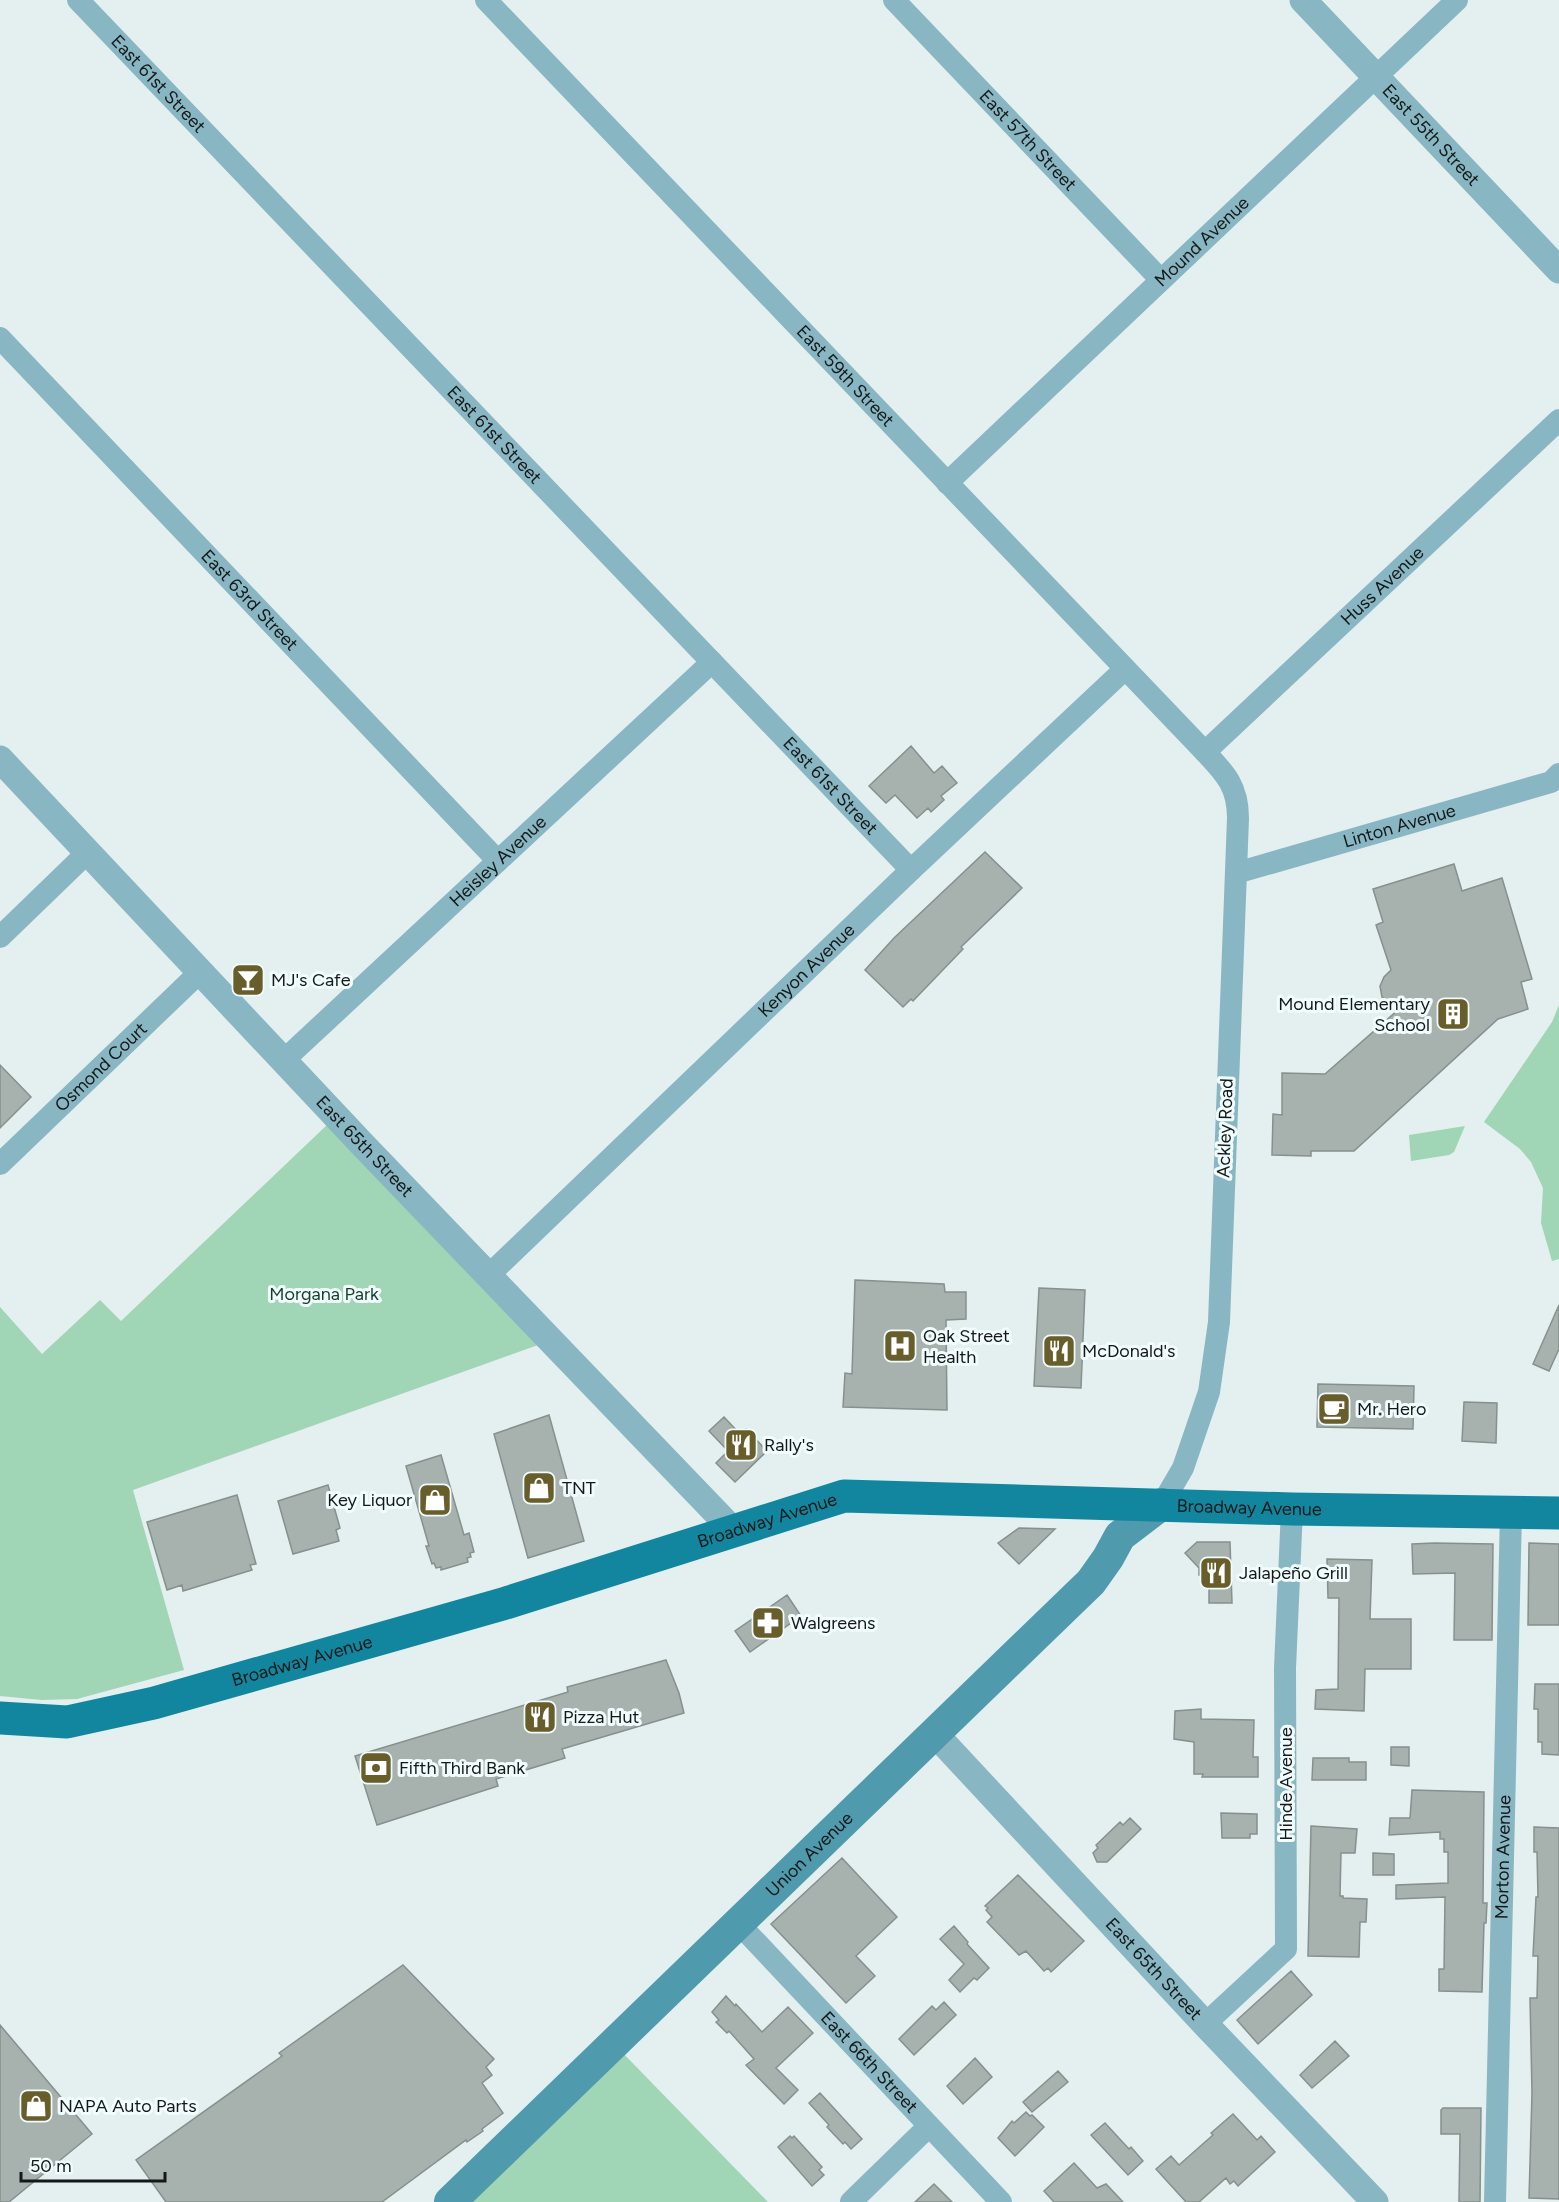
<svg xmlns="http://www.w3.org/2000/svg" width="1559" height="2202" font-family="Figtree,sans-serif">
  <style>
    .green { fill: #a0d5b5 }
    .building { fill: #a7b1ae; stroke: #86908d; stroke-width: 1.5 }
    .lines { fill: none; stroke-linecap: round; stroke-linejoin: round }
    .minor { stroke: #88b6c3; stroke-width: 22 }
    .tertiary { stroke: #88b6c3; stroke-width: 27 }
    .secondary { stroke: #509aae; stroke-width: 32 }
    .primary { stroke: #13869f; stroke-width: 33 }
    .labels { text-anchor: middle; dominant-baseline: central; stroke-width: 6; stroke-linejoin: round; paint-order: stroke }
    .street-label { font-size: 18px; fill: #141818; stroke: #f1fcfc }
    .poi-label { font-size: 18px; fill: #141818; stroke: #f1fcfc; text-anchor: start }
    .park-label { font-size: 18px; fill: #153d28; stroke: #f1fcfc }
  </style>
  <rect width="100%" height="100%" fill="#e4efef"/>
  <path class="green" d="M1559 1005V1259L1552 1261 1541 1223 1543 1188 1531 1162 1520 1149 1484 1122 1552 1022Z
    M328 1124 538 1345 133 1490 184 1670 77 1699 42 1700 0 1696V1307L42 1354 100 1300 121 1321Z
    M1465 1126 1454 1152 1449 1155 1411 1161 1409 1135Z
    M614 2044 768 2202H450Z"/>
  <path class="building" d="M911 746 934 773 942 766 957 783 941 796 944 800 931 812 928 808 917 818 895 795 886 803 869 786Z
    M985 852 1022 888 961 947 963 949 913 1001 911 999 903 1007 865 970 894 938Z
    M1454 864 1462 891 1502 878 1532 979 1521 982 1528 1009 1498 1019 1354 1151H1311V1156L1272 1155 1273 1114 1282 1115V1073L1325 1074 1399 1009 1382 997 1380 986 1384 977 1391 970 1376 925 1383 922 1373 889Z
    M0 1065 31 1097 0 1128Z
    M855 1280 944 1284 945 1292H966V1319L946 1320 947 1410 843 1407 845 1373 852 1374Z
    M1039 1288 1085 1290 1081 1388 1034 1386Z
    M1559 1305V1349L1549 1371 1533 1364Z
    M1318 1384 1414 1386 1413 1429 1317 1427Z
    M1464 1402 1497 1403 1496 1443 1462 1441Z
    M549 1415 584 1541 528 1558 494 1434Z
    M724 1417 740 1434 746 1429 767 1451 735 1482 716 1463 728 1451 709 1431Z
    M441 1455 464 1535 469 1533 474 1552 470 1553 471 1557 467 1558 468 1562 441 1570V1567L436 1568 434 1563 432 1564 426 1546H429L406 1466Z
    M328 1485 340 1528 336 1530 339 1541 293 1554 278 1501Z
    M237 1495 256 1564 250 1565 252 1570 183 1591 182 1585 167 1590 147 1522Z
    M1019 1528 1055 1529 1019 1564 998 1543Z
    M1197 1542H1230L1232 1603H1209V1575H1199V1568L1185 1553Z
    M1434 1543 1493 1544 1492 1640H1454L1455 1573 1413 1574 1412 1544Z
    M1529 1543 1559 1544V1625H1528Z
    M1327 1559 1372 1560 1370 1619H1411V1669H1365L1364 1711 1315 1709 1316 1690 1338 1689 1339 1598H1328Z
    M787 1595 801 1616 750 1652 735 1631Z
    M666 1660 679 1693 684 1713 562 1749 565 1758 496 1779 498 1786 377 1825 355 1756 568 1692 567 1687Z
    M1535 1684H1559V1755L1542 1754V1742H1538V1709H1534Z
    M1201 1709V1719L1254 1720 1253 1757H1258V1777H1202L1203 1774H1194V1742L1174 1739 1175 1711Z
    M1391 1747H1409V1766L1391 1765Z
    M1313 1758H1349V1762H1366V1780H1312Z
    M1412 1790 1484 1792 1483 1903H1487L1486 1923H1484L1482 1992 1439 1991V1969H1444L1445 1897 1396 1899V1885L1448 1883V1852H1444V1839H1440V1832L1389 1835 1390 1818H1410Z
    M1221 1813 1257 1814V1834H1250V1838H1222Z
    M1130 1818 1141 1829 1107 1862H1097L1093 1853 1098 1848 1096 1845 1120 1822 1123 1825Z
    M1311 1826 1357 1829 1355 1853H1341L1340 1896H1343V1898L1367 1899 1366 1922H1360L1359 1957 1308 1956Z
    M1534 1827 1559 1828V2199L1529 2198 1532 2093 1530 1998H1537L1538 1956H1533L1536 1897H1538L1537 1852H1534Z
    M1373 1853 1394 1854V1875H1373Z
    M842 1858 897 1917 856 1956 875 1976 846 2003 771 1924Z
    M1018 1875 1084 1941 1051 1972 1048 1968 1044 1971 1026 1951 1019 1955 987 1922 992 1917 986 1910 988 1908 985 1906Z
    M954 1926 968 1942 967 1944 989 1968 977 1980 974 1978 960 1992 949 1980 964 1964 940 1939Z
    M403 1965 494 2059 486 2067 492 2075 482 2083 503 2113 482 2129 483 2131 467 2142 466 2140 382 2202H166L136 2160 282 2056 279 2053Z
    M1291 1971 1312 1995 1258 2044 1237 2020Z
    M726 1996 735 2006 736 2004 762 2032 788 2007 813 2033 776 2068 798 2090 784 2104 746 2065 754 2059 729 2031 727 2033 716 2022 719 2020 712 2012Z
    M944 2002 956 2015 914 2055 899 2039 932 2006 936 2010Z
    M0 2025 92 2134 9 2202H0Z
    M1335 2041 1349 2056 1312 2088 1300 2075Z
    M975 2058 992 2077 963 2104 947 2086Z
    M1058 2071 1068 2082 1032 2112 1023 2102Z
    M820 2093 862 2139 851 2149 845 2142 843 2144 827 2127 829 2125 809 2103Z
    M1443 2108H1481L1480 2202H1459L1460 2134H1441V2110Z
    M1026 2112 1030 2116 1032 2115 1044 2127 1015 2156 998 2138 1012 2121 1014 2123Z
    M1233 2114 1257 2140 1261 2136 1275 2152 1238 2186 1234 2181 1230 2184 1226 2178 1199 2202H1186L1156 2169 1171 2156 1179 2165 1213 2135 1211 2133Z
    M1105 2123 1129 2149 1131 2147 1143 2161 1128 2175 1091 2135Z
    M790 2136 792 2138 794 2136 822 2167 819 2170 824 2175 812 2186 778 2147Z
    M1074 2163 1097 2188 1106 2184 1123 2202H1054L1044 2191Z
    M934 2184 952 2202H915Z"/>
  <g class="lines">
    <g class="minor">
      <path id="s1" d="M78 0 911 870"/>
      <path id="s2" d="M486 0 1205 752C1226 774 1238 787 1238 818L1219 1322 1209 1392 1183 1468 1162 1504"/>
      <path id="s3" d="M894 0 1161 280"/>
      <path id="s4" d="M0 338 498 861"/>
      <path id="s5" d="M947 483 1457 0"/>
      <path id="s6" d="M1205 752 1559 420"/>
      <path id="s7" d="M1236 873 1551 782 1559 774"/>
      <path d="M0 937 89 851"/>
      <path id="s8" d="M284 1060 712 662"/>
      <path id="s9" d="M0 1164 201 971"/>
      <path id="s10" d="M489 1275 911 870 1125 669"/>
      <path id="s11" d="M739 1924 1001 2202"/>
      <path d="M1205 2024 1286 1949 1285 1668 1292 1509"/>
      <path d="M851 2202 929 2126"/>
      <path id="s12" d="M1495 2202 1511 1512"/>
    </g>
    <g class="tertiary">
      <path id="s13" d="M1303 0 1559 270"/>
      <path id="s14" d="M0 759 362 1144 733 1530"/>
      <path id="s15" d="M935 1734 1205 2024 1375 2202"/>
    </g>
    <path class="secondary" id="s16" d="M450 2202 1091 1582 1108 1558 1120 1536 1162 1504"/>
    <path class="primary" id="s17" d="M0 1718 67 1722 154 1703 506 1603 844 1496 1292 1509 1559 1513"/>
  </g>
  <defs>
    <symbol id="bar-square" viewBox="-11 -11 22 22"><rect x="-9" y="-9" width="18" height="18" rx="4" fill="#685e2b" stroke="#f1fcfc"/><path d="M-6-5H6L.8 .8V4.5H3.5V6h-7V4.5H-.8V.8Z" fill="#fff"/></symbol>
    <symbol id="building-square" viewBox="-11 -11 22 22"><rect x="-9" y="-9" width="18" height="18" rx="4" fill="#685e2b" stroke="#f1fcfc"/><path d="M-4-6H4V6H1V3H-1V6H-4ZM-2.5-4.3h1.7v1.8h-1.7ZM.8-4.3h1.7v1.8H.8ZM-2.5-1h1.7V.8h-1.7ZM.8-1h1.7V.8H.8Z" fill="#fff"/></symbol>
    <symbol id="hospital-square" viewBox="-11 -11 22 22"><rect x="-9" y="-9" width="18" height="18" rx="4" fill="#685e2b" stroke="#f1fcfc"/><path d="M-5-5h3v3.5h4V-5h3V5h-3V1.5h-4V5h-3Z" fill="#fff"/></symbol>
    <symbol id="restaurant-square" viewBox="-11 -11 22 22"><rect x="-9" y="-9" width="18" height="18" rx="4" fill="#685e2b" stroke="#f1fcfc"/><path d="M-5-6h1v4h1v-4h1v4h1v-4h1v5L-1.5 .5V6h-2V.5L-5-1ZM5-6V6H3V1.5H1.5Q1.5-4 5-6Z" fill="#fff"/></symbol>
    <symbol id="cafe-square" viewBox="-11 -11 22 22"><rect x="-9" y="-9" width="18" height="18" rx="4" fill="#685e2b" stroke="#f1fcfc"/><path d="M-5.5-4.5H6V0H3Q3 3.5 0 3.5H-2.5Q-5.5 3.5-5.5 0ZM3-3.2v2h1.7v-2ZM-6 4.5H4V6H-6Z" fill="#fff"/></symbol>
    <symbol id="shop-square" viewBox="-11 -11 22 22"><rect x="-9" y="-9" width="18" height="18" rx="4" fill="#685e2b" stroke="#f1fcfc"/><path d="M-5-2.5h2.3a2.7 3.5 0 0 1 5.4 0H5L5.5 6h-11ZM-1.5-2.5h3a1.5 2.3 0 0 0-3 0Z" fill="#fff"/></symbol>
    <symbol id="pharmacy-square" viewBox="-11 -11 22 22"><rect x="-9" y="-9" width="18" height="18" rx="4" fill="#685e2b" stroke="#f1fcfc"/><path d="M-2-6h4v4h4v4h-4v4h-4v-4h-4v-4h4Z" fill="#fff"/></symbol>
    <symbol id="bank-square" viewBox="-11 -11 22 22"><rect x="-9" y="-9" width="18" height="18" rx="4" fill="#685e2b" stroke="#f1fcfc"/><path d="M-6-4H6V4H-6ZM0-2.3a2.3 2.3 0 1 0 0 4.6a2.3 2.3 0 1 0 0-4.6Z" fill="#fff"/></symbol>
  </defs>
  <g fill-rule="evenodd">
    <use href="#bar-square" x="229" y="961" width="38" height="38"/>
    <use href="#building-square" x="1434" y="995" width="38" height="38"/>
    <use href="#hospital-square" x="881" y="1327" width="38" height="38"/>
    <use href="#restaurant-square" x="1040" y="1332" width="38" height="38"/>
    <use href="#cafe-square" x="1315" y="1390" width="38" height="38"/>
    <use href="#restaurant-square" x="722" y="1426" width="38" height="38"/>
    <use href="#shop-square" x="520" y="1469" width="38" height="38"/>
    <use href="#shop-square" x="416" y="1481" width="38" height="38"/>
    <use href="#restaurant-square" x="1197" y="1554" width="38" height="38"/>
    <use href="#pharmacy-square" x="749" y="1604" width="38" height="38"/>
    <use href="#restaurant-square" x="521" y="1698" width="38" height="38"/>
    <use href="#bank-square" x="357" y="1749" width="38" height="38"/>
    <use href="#shop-square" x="17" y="2087" width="38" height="38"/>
  </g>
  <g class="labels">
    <g class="street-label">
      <text stroke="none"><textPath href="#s1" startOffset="116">East 61st Street</textPath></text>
      <text stroke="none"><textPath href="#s13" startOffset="186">East 55th Street</textPath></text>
      <text stroke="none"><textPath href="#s3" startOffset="194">East 57th Street</textPath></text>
      <text stroke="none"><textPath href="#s5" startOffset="351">Mound Avenue</textPath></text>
      <text stroke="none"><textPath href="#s2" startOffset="520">East 59th Street</textPath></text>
      <text stroke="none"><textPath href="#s1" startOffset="602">East 61st Street</textPath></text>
      <text stroke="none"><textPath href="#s6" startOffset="243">Huss Avenue</textPath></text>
      <text stroke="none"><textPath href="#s4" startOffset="362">East 63rd Street</textPath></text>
      <text stroke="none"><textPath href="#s1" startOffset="1088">East 61st Street</textPath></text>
      <text stroke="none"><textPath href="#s7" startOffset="170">Linton Avenue</textPath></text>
      <text stroke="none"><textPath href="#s8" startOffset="292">Heisley Avenue</textPath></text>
      <text stroke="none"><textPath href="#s10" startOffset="440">Kenyon Avenue</textPath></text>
      <text stroke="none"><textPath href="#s9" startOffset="140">Osmond Court</textPath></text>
      <text transform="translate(1225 1128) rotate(-88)">Ackley Road</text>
      <text stroke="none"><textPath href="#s14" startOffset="532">East 65th Street</textPath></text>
      <text stroke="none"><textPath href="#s17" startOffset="1282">Broadway Avenue</textPath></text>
      <text stroke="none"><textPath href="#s17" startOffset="796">Broadway Avenue</textPath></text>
      <text stroke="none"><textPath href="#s17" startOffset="310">Broadway Avenue</textPath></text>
      <text transform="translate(1286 1784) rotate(-90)">Hinde Avenue</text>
      <text stroke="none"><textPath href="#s16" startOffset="500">Union Avenue</textPath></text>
      <text stroke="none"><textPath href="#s12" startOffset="345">Morton Avenue</textPath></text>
      <text stroke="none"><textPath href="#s15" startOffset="321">East 65th Street</textPath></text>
      <text stroke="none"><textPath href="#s11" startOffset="190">East 66th Street</textPath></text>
    </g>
    <g class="poi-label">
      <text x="271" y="980">MJ's Cafe</text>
      <text x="1430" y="1004" text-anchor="end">Mound Elementary<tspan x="1430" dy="21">School</tspan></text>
      <text x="923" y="1336">Oak Street<tspan x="923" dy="21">Health</tspan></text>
      <text x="1082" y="1351">McDonald's</text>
      <text x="1357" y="1409">Mr. Hero</text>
      <text x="764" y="1445">Rally's</text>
      <text x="562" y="1488">TNT</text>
      <text x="412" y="1500" text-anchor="end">Key Liquor</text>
      <text x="1239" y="1573">Jalapeño Grill</text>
      <text x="791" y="1623">Walgreens</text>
      <text x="563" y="1717">Pizza Hut</text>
      <text x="399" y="1768">Fifth Third Bank</text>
      <text x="59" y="2106">NAPA Auto Parts</text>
    </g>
    <g class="park-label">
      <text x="324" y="1294">Morgana Park</text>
    </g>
  </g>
  <path d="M21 2172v9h144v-9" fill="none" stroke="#141818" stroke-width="3"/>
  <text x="30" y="2172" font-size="18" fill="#141818" stroke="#f1fcfc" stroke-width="4.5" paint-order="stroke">50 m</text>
</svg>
